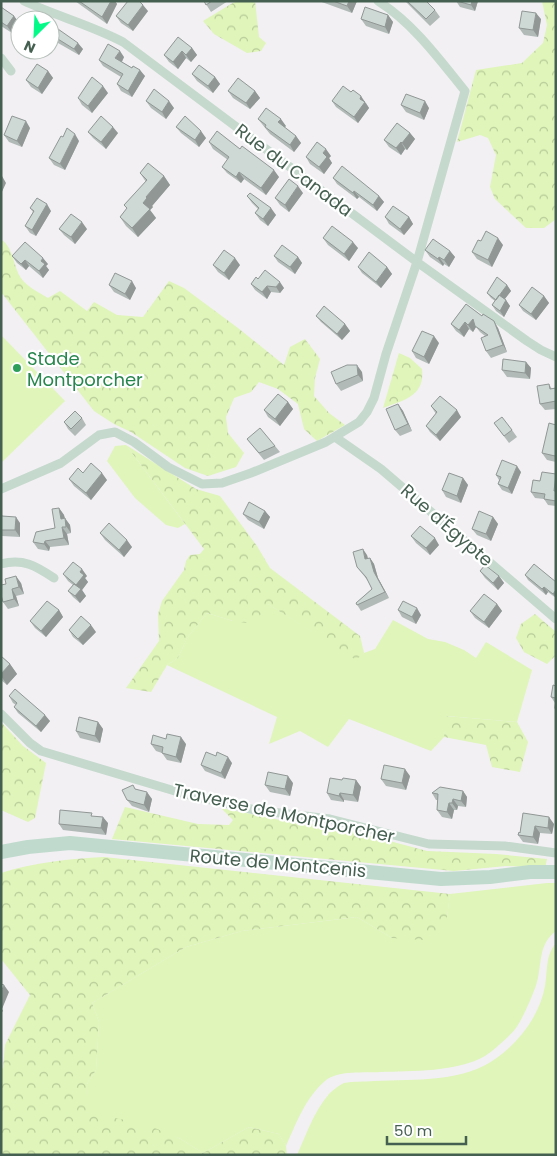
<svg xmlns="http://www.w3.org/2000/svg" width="557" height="1156" font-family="Poppins,sans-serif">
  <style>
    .grass { fill: #dff5b9 }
    .forest { fill: url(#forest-crowns) }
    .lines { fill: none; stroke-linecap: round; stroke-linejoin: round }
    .minor { stroke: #c5d9cd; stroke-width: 9 }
    .secondary { stroke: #c0dbce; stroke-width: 14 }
    .wall { fill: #b1bab7 }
    .shaded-wall { fill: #909795 }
    .building { fill: #ced8d5; stroke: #909795 }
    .leisure-dot { fill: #2e9e5b; stroke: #fff; stroke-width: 2 }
    .labels { text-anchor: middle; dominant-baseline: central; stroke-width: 4.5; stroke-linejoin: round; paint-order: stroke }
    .street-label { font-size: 18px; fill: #456051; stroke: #fff }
    .leisure-label { font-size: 18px; fill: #27864d; stroke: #fff; text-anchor: start }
  </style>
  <defs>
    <pattern id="forest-crowns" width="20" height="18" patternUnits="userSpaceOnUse" patternTransform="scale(1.25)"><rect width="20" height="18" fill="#dff5b9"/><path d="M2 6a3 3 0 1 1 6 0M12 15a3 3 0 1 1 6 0" fill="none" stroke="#b7ca99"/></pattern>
  </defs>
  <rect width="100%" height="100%" fill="#f2f0f3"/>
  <path class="grass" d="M1 335 65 401 1 463Z
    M126 445 185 524 178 528 166 525 135 498 107 461 115 446Z
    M268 604 356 659 364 653 375 649 393 620 428 639 445 642 464 650 476 658 486 642 532 670 517 722 447 716 444 737 431 751 349 719 328 747 300 731 269 744 277 717 167 665 178 658 187 638 207 613 233 621Z
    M547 883H556V931C538 944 542 964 537 982 533 995 524 1016 516 1028 511 1035 493 1051 485 1056 458 1072 411 1071 380 1072 365 1073 337 1070 325 1081 305 1098 296 1124 286 1146L279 1134 249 1127 203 1153 179 1138 85 1112 87 1084 96 1070 99 1022 92 1003 186 947 242 931 357 917 392 938 447 917 450 894Z
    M556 943V1155H297C306 1135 314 1111 329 1094 332 1091 339 1085 344 1083 353 1081 365 1082 374 1081 415 1079 464 1083 498 1057 521 1040 540 1014 545 986 548 970 545 956 556 943Z"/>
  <path class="forest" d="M236 1H255L259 37 266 43 261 51 247 53 214 34 203 21Z
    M542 1H556V219L544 228H526L495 199 490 187 496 155 488 138 480 135 457 142 476 70 522 63 543 43 547 25Z
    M1 239C12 247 13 261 18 273 24 286 37 291 48 298L60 291 87 311 94 302 117 315 143 317 169 281 184 288 238 328 284 365 290 347 305 339 320 359 315 378 314 396 329 413 345 425 317 441 304 429 298 404 278 389 259 382 251 392 234 398 226 417 228 433 244 453 236 467 208 476 185 468 131 432 114 424 94 411 1 292Z
    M399 353 410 358 422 369C425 396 404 400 383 408Z
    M126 445 196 489 220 496 257 546 270 568 360 636 364 653 356 660 268 604 254 624 233 621 207 613 187 638 178 658 167 665 151 692 126 688 159 641 158 614 162 601 184 570 186 561 190 555 200 554 204 549Z
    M535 614 556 632V655L547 664 524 652 516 638 521 624Z
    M446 716 517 722 528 742 520 772 492 767 486 745 444 737Z
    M1 722 23 746 46 763 35 818 28 822 1 810Z
    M125 807 198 824 229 825 233 820 221 808 285 821 337 827 427 851 496 854 547 859 545 868 506 866 454 871 112 839Z
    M104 857 450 894 447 917 439 934 422 940 392 938 357 917 242 931 186 947 92 1003 99 1022 96 1070 87 1084 86 1112 145 1124 179 1138 203 1153 249 1127 279 1134 286 1146 287 1155H1V1069L3 1068 5 1045 30 995 1 959V873C34 862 70 859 104 857Z"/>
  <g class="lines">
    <path class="minor" d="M24 1C56 16 91 25 123 42L417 262 527 341 541 350 556 357
      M1 58 11 71
      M335 437 381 469 556 619
      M1 489 61 463 99 435 115 432 134 442 168 467 202 484 222 483 251 473 326 442 359 422 367 412 374 398 386 354 417 262 465 91C439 59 414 24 378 1
      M1 564C23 558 36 566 54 578
      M1 714 30 743 41 751 185 794 255 810 330 819 429 844 505 846 556 853"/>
    <path class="secondary" d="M1 852 28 847 70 843 441 879 490 877 530 872H556"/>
  </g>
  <path class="wall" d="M75 1H115L117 4 107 24Z
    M204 1H228L211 12Z
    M319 1H357L352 13Z
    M405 1H426L435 10 440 17 430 26Z
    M456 1H478L475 11 460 7Z
    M1 7 14 16 19 23 12 33 1 26Z
    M148 11 133 31 121 23 116 16Z
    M388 15 393 22 389 34 366 26 361 19Z
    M541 19 538 37 524 35 519 28Z
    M50 32 54 36 83 49 79 55 58 43 57 41 51 51 50 50Z
    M192 48 197 55 191 62 186 58 178 69 169 62 164 55Z
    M124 57 122 62 145 76 132 97 121 91 117 84 121 77 103 66 99 60Z
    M48 71 53 78 42 94 31 87 26 80Z
    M192 74 215 77 220 84 213 93 197 81Z
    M228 91H255L260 98 250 109 233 98Z
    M108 93 92 113 82 105 78 98Z
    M146 101 174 108 166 119 151 108Z
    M332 101 366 103 369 108 358 123 336 107Z
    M401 105 429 108 424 120 406 112Z
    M258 119 286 126 284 127 296 136 301 143 294 152 270 134Z
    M176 127 206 138 199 147 181 133Z
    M30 128 22 147 9 142 4 135Z
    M88 132 118 133 106 149 93 138Z
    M410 133 415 139 407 150 405 149 401 155 389 147 384 140Z
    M79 141 65 170 54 165 49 158Z
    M209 142 240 149 279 177 266 195 244 179 241 183 227 173 222 167 228 160 213 149Z
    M331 156 329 158 332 163 324 174 310 164 306 157Z
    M140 173 164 176 170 185 152 206 153 207 150 210 156 218 138 237 126 226 120 217 127 209 124 205 146 182Z
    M333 178 379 196 384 202 377 211 359 197 357 199 337 184Z
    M303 193 289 212 280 205 275 198Z
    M247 196 276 215 268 226 260 220 255 213 258 209 252 203Z
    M30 208 51 211 36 236 30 233 25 226 33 212Z
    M385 217H409L413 224 404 235 389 224Z
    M59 229H87L75 244 64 235Z
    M323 238 358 248 349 261 328 245Z
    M481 241 503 245 492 267 477 259 472 252Z
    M425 250 450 251 455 257 449 267 444 264 443 266 430 257Z
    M12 256 48 264 46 266 49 270 43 278 29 266 26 270 17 263Z
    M274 256 298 257 302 263 295 274 278 262Z
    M213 265H240L229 280 218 272Z
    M358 267H387L392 274 381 288 362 273Z
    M258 279 284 288 280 293 271 292 267 299 255 290 251 284Z
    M109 285 136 288 130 300 114 292Z
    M507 285 511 291 505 299 510 306 504 317 496 311 492 305 495 301 491 298 487 293Z
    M544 296 549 303 536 320 523 311 519 305Z
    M466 304 498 328 507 352 491 358 486 351 485 336 480 332 476 327 473 332 469 329 464 337 456 331 451 324Z
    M316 316 345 324 350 331 342 340 321 322Z
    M439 343 429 364 416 358 412 351Z
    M526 362 531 368 530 379 507 377 502 370Z
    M362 372 363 381 341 391 336 384Z
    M549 384 552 389 556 388V409L545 410 540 404Z
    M288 402 293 409 280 426 268 417 264 410Z
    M398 404 403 411 412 431 400 436 395 430Z
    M431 406 461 417 440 441 430 432 426 426 436 414Z
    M82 418 86 425 75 436 68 429 64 422Z
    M494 423 512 430 517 437 509 443Z
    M556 425V462L547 460 542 453Z
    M247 439 275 446 280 452 264 460Z
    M521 472 512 494 502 490 498 484 499 480 496 475Z
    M83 473 107 480 91 500 74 486 69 479Z
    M556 474V506L548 505 544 499 535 498 531 492 540 481Z
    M463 478 468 485 461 503 446 497 442 490Z
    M59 508 64 515 65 519 70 525 71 533 67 534 69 545 50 547 49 551 38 549 33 542 55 528Z
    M265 511 270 517 264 529 248 520 243 514Z
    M1 515 20 523V537L2 536 1 535Z
    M493 517 498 524 491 541 477 535 472 529Z
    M100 533 132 547 124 557 105 540Z
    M411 536 439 545 430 555 416 543Z
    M367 555 368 558H370L374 564 378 578 389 598 361 611 356 603 372 589 368 581 357 567Z
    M480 571 499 576 504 583 498 590 485 578Z
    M63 574 87 576 85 578 88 582 82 590 86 596 80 603 73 597 68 591 73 585 68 581Z
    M525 575 556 582V598L548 592 546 595 528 580Z
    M21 583 24 594 16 596 19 606 8 609 3 602 1 595Z
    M497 604 502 611 489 628 475 618 470 611Z
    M59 610 63 617 46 637 35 628 30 621Z
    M398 610 421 615 416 624 402 617Z
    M69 630 96 632 83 645 73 637Z
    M1 656 10 664 17 674 7 685 1 680Z
    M556 686V710L554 708 555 703 551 697Z
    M9 696 50 721 41 732 18 713 14 707 16 705 13 703Z
    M98 722 103 729 100 743 80 738 76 731Z
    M151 744H186L181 763 167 760 162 753 156 751Z
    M232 763 225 779 205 771 201 765Z
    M410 776 406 790 386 786 381 779Z
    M342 780H356L361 787 358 802 344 800V802L331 800 327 793Z
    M293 783 290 796 270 792 265 785Z
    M135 789 152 799 149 812 132 806 127 800Z
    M463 791 467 797 466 807 458 806 457 810H454L452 819 442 817 437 810 438 800H436L432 793Z
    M523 813 554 824 552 834 540 833 538 844 523 842 518 835 520 833Z
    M108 823 106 835 63 830 59 824Z"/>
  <path class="shaded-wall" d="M111 1H115L117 4 107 24 102 17Z
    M349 1H357L352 13 347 6Z
    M472 1H478L475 11 471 5Z
    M143 5 148 11 133 31 128 25Z
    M536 13 541 19 538 37 533 30Z
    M388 15 393 22 389 34 385 27Z
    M14 16 19 23 12 33 7 26Z
    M52 34 57 41 51 51 50 49V38Z
    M78 43 83 49 79 55 74 49Z
    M192 48 197 55 191 62 186 55Z
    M120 51 124 57 120 65 115 58Z
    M182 51 186 58 178 69 173 62Z
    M140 70 145 76 132 97 128 91Z
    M48 71 53 78 42 94 38 88Z
    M215 77 220 84 213 93 208 86Z
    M103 86 108 93 92 113 88 106Z
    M255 91 260 98 250 109 246 103Z
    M361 96 369 108 358 123 354 117Z
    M169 101 174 108 166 119 162 112Z
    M425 101 429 108 424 120 420 113Z
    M281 119 286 126 283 129 278 122Z
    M26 121 30 128 22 147 17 141Z
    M113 127 118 133 106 149 101 142Z
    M201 131 206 138 199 147 195 140Z
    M410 133 415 139 407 150 402 143Z
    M75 134 79 141 65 170 60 164Z
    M296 136 301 143 294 152 290 145Z
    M401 142 405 149 401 155 396 148Z
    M326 149 331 156 329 158 332 163 324 174 319 167 323 153Z
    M274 170 279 177 266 195 261 188Z
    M239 172 244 179 241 183 236 177Z
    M2 176 6 183 1 194V177Z
    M164 176 170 185 152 206 153 207 150 210 156 218 138 237 132 228 146 197Z
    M298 186 303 193 289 212 285 205Z
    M354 191 359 197 357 199 353 193Z
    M379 196 384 202 377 211 373 205Z
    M47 204 51 211 36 236 32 230Z
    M271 208 276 215 268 226 263 219Z
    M409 217 413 224 404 235 400 229Z
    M82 222 87 229 75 244 71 237Z
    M498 238 503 245 492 267 488 260Z
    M353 242 358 248 349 261 344 254Z
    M450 251 455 257 449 267 444 260Z
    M298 257 302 263 295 274 290 267Z
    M439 257 444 264 443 266 438 259Z
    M43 258 48 264 46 266 49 270 43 278 39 271 41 261Z
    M235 258 240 265 229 280 224 273Z
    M25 260 29 266 26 270 21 264Z
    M387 267 392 274 381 288 376 282Z
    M132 281 136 288 130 300 125 294Z
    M280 282 284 288 280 293 276 287Z
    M507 285 511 291 500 305 496 300Z
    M267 286 271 292 267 299 262 292Z
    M544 296 549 303 536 320 531 314Z
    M506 300 510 306 504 317 500 311Z
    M473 319 476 327 473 332 468 325Z
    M494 321 498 328 507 352 503 345Z
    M465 322 469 329 464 337 459 330Z
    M345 324 350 331 342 340 337 334Z
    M434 336 439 343 429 364 424 357Z
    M526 362 531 368 530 379 525 373Z
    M357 365 362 372 363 381 358 375Z
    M288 402 293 409 280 426 275 419Z
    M398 404 403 411 412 431 408 424Z
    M457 410 461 417 440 441 436 435Z
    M517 466 521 472 512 494 508 488Z
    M102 473 107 480 91 500 86 493Z
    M463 478 468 485 461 503 457 496Z
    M59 508 64 515 66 524 65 518 70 525 71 533 61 519Z
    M265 511 270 517 264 529 259 522Z
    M16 517 20 523V537L15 530Z
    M493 517 498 524 491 541 486 534Z
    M62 527 67 534 69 545 64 538Z
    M435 538 439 545 430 555 426 548Z
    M127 540 132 547 124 557 119 550Z
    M45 541 50 547 49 551 44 544Z
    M363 549 367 555 369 565 365 559Z
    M370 558 374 564 378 578 389 598 385 592 374 572Z
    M82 569 87 576 85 578 88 582 82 590 86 596 80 603 75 596 76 585 80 572Z
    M16 576 21 583 24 594 19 587Z
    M499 576 504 583 498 590 493 583Z
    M544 587 548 592 546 595 542 589Z
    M12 589 16 596 19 606 14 599Z
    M556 590V598L553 594Z
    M497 604 502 611 489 628 484 622Z
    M417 608 421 615 416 624 412 617Z
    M59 610 63 617 46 637 41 631Z
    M91 625 96 632 83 645 78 639Z
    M10 664 17 674 7 685 1 676V674Z
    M45 715 50 721 41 732 36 726Z
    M98 722 103 729 100 743 95 736Z
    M181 737 186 744 181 763 176 757Z
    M228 757 232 763 225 779 221 773Z
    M405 769 410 776 406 790 402 783Z
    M288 776 293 783 290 796 285 789Z
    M356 780 361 787 358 802 353 795Z
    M463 791 467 797 466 807 461 801Z
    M147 792 152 799 149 812 144 805Z
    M340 793 344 800V802L339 796Z
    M453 799 458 806 457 810 452 803Z
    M449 803 454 810 452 819 447 812Z
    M103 817 108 823 106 835 101 828Z
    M549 817 554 824 552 834 548 828Z
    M535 826 540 833 538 844 533 837Z
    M4 985 9 992 2 1009 3 1011 1 1013V992Z"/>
  <path class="building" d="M79 1H111L102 17Z
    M128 1H139L143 5 128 25 116 16Z
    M204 1H212L206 5Z
    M333 1H349L347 6Z
    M407 1H426L435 10 426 19Z
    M457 1H472L471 5Z
    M1 7 14 16 7 26 1 22Z
    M365 7 388 15 385 27 361 19Z
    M522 11 536 13 533 30 519 28Z
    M58 29 78 43 74 49 53 36Z
    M178 37 192 48 186 55 182 51 173 62 164 55Z
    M108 44 120 51 115 58 132 68 133 66 140 70 128 91 117 84 123 74 99 60Z
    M37 64 48 71 38 88 26 80Z
    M199 65 215 77 208 86 192 74Z
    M92 77 103 86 88 106 78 98Z
    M238 78 255 91 246 103 228 91Z
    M343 86 351 92 353 90 361 96 360 99 365 102 354 117 332 101Z
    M154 89 169 101 162 112 146 101Z
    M406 94 425 101 420 113 401 105Z
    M266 108 281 119 278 122 296 136 290 145 265 127 266 125 258 119Z
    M12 116 26 121 17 141 4 135Z
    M101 116 113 127 101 142 88 132Z
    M185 116 201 131 195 140 176 127Z
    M397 123 410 133 402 143 401 142 396 148 384 140Z
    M67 128 75 134 60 164 49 158 61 136 63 137Z
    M217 131 240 149 242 146 274 170 261 188 239 172 236 177 222 167 229 157 209 142Z
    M317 142 326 149 323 153 327 157 319 167 306 157Z
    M148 163 164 176 146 197 147 198 143 203 150 209 132 228 120 217 127 208 124 205 147 180 140 173Z
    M342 166 379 196 373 205 354 191 353 193 333 178Z
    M289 179 298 186 285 205 275 198Z
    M250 193 271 208 263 219 255 213 259 208 247 196Z
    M37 198 47 204 32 230 25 226 34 211 30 208Z
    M393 206 409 217 400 229 385 217Z
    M71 214 82 222 71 237 59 229Z
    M332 226 353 242 344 254 323 238Z
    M486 231 498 238 488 260 472 252 478 240 481 241Z
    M433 239 450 251 444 260 439 257 438 259 425 250Z
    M25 242 43 258 41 261 45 264 39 271 25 260 21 264 12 256Z
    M282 245 298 257 290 267 274 256Z
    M224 250 235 258 224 273 213 265Z
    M369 252 387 267 376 282 358 267Z
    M265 270 280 282 276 287 267 286 262 292 251 284 256 277 258 279Z
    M115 273 132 281 125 294 109 285Z
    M497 277 507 285 496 300 487 293Z
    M532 287 544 296 531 314 519 305Z
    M499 295 506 300 500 311 492 305Z
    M466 304 482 316 483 314 494 321 503 345 486 351 481 338 488 335 475 326 473 319 468 325 465 322 459 330 451 324Z
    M324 306 345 324 337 334 316 316Z
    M422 331 434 336 424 357 412 351Z
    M503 359 526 362 525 373 502 370Z
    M347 365H357L358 375 336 384 331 372Z
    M549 384 550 389 556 388V401L540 404 537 386Z
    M278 394 288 402 275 419 264 410Z
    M440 396 457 410 436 435 426 426 437 412 431 406Z
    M398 404 408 424 395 430 386 409Z
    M75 411 82 418 71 429 64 422Z
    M502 417 512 430 504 436 494 423Z
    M549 423 556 425V453L555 456 542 453Z
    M260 428 275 446 259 453 247 439Z
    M502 460 517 466 508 488 498 484 501 477 496 475Z
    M91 463 102 473 86 493 69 479 78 468 83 473Z
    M542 472 556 474 554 491H556V501L544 499 545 494 531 492 533 480 540 481Z
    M449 473 463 478 457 496 442 490Z
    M249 502 265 511 259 522 243 514Z
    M59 508 61 519 65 518 66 527H62L64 538 45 541 44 544 33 542 36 532 55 528 52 509Z
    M479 511 493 517 486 534 472 529Z
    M1 515 2 516 16 517 15 530H1Z
    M109 523 127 540 119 550 100 533Z
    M420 526 435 538 426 548 411 536Z
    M363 549 365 559 370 558 374 572 385 592 357 605 356 603 372 589 366 577 357 567 353 552Z
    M73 562 82 569 80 572 84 575 76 585 63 574Z
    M534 564 556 582V590L553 594 544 587 542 589 525 575Z
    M485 565 499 576 493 583 480 571Z
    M16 576 19 587 12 589 14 599 3 602 1 595V585L6 584 5 579Z
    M74 584 81 589 75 596 68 591Z
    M484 594 497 604 484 622 470 611Z
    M47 601 59 610 41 631 30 621Z
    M403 601 417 608 412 617 398 610Z
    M81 616 91 625 78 639 69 630Z
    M1 656 10 664 1 674Z
    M553 685 556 686V698L551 697Z
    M15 689 45 715 36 726 14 707 17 703 9 696Z
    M79 717 98 722 95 736 76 731Z
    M167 734 181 737 176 757 162 753 163 747 151 744 153 735 166 739Z
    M206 752 216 756 217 752 228 757 221 773 201 765Z
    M384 765 405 769 402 783 381 779Z
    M268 772 288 776 285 789 265 785Z
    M330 778 342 780 343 778 356 780 353 795 340 793 339 796 327 793Z
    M133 785 135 789 147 792 144 805 127 800 122 790Z
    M440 787 463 791 461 801 453 799 452 803H449L447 812 437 810 438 794 432 793Z
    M60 810 92 813 91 816 103 817 101 828 59 824Z
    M523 813 549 817 548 828 535 826 533 837 518 835 519 832 520 833Z
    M1 984 4 985 1 992Z"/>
  <circle class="leisure-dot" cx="17" cy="368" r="5"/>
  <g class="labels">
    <g class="street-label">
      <text transform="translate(294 170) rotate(37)">Rue du Canada</text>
      <text transform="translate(447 525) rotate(41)">Rue d'Égypte</text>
      <text transform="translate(284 813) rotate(12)">Traverse de Montporcher</text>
      <text transform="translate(278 863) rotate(5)">Route de Montcenis</text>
    </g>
    <g class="leisure-label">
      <text x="27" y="358">Stade<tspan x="27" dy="21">Montporcher</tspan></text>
    </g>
  </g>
  <rect width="557" height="1156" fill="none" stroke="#456051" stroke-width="5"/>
  <g transform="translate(35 35) rotate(204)"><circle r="24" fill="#ffffff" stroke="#b5bfb9"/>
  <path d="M0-4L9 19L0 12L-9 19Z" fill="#03fa88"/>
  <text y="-8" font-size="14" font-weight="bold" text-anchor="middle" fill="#456051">N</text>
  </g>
  <path d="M387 1136v8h79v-8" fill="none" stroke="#456051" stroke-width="2.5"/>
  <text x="394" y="1136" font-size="15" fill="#456051" stroke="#ffffff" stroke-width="4" paint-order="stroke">50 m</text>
</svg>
